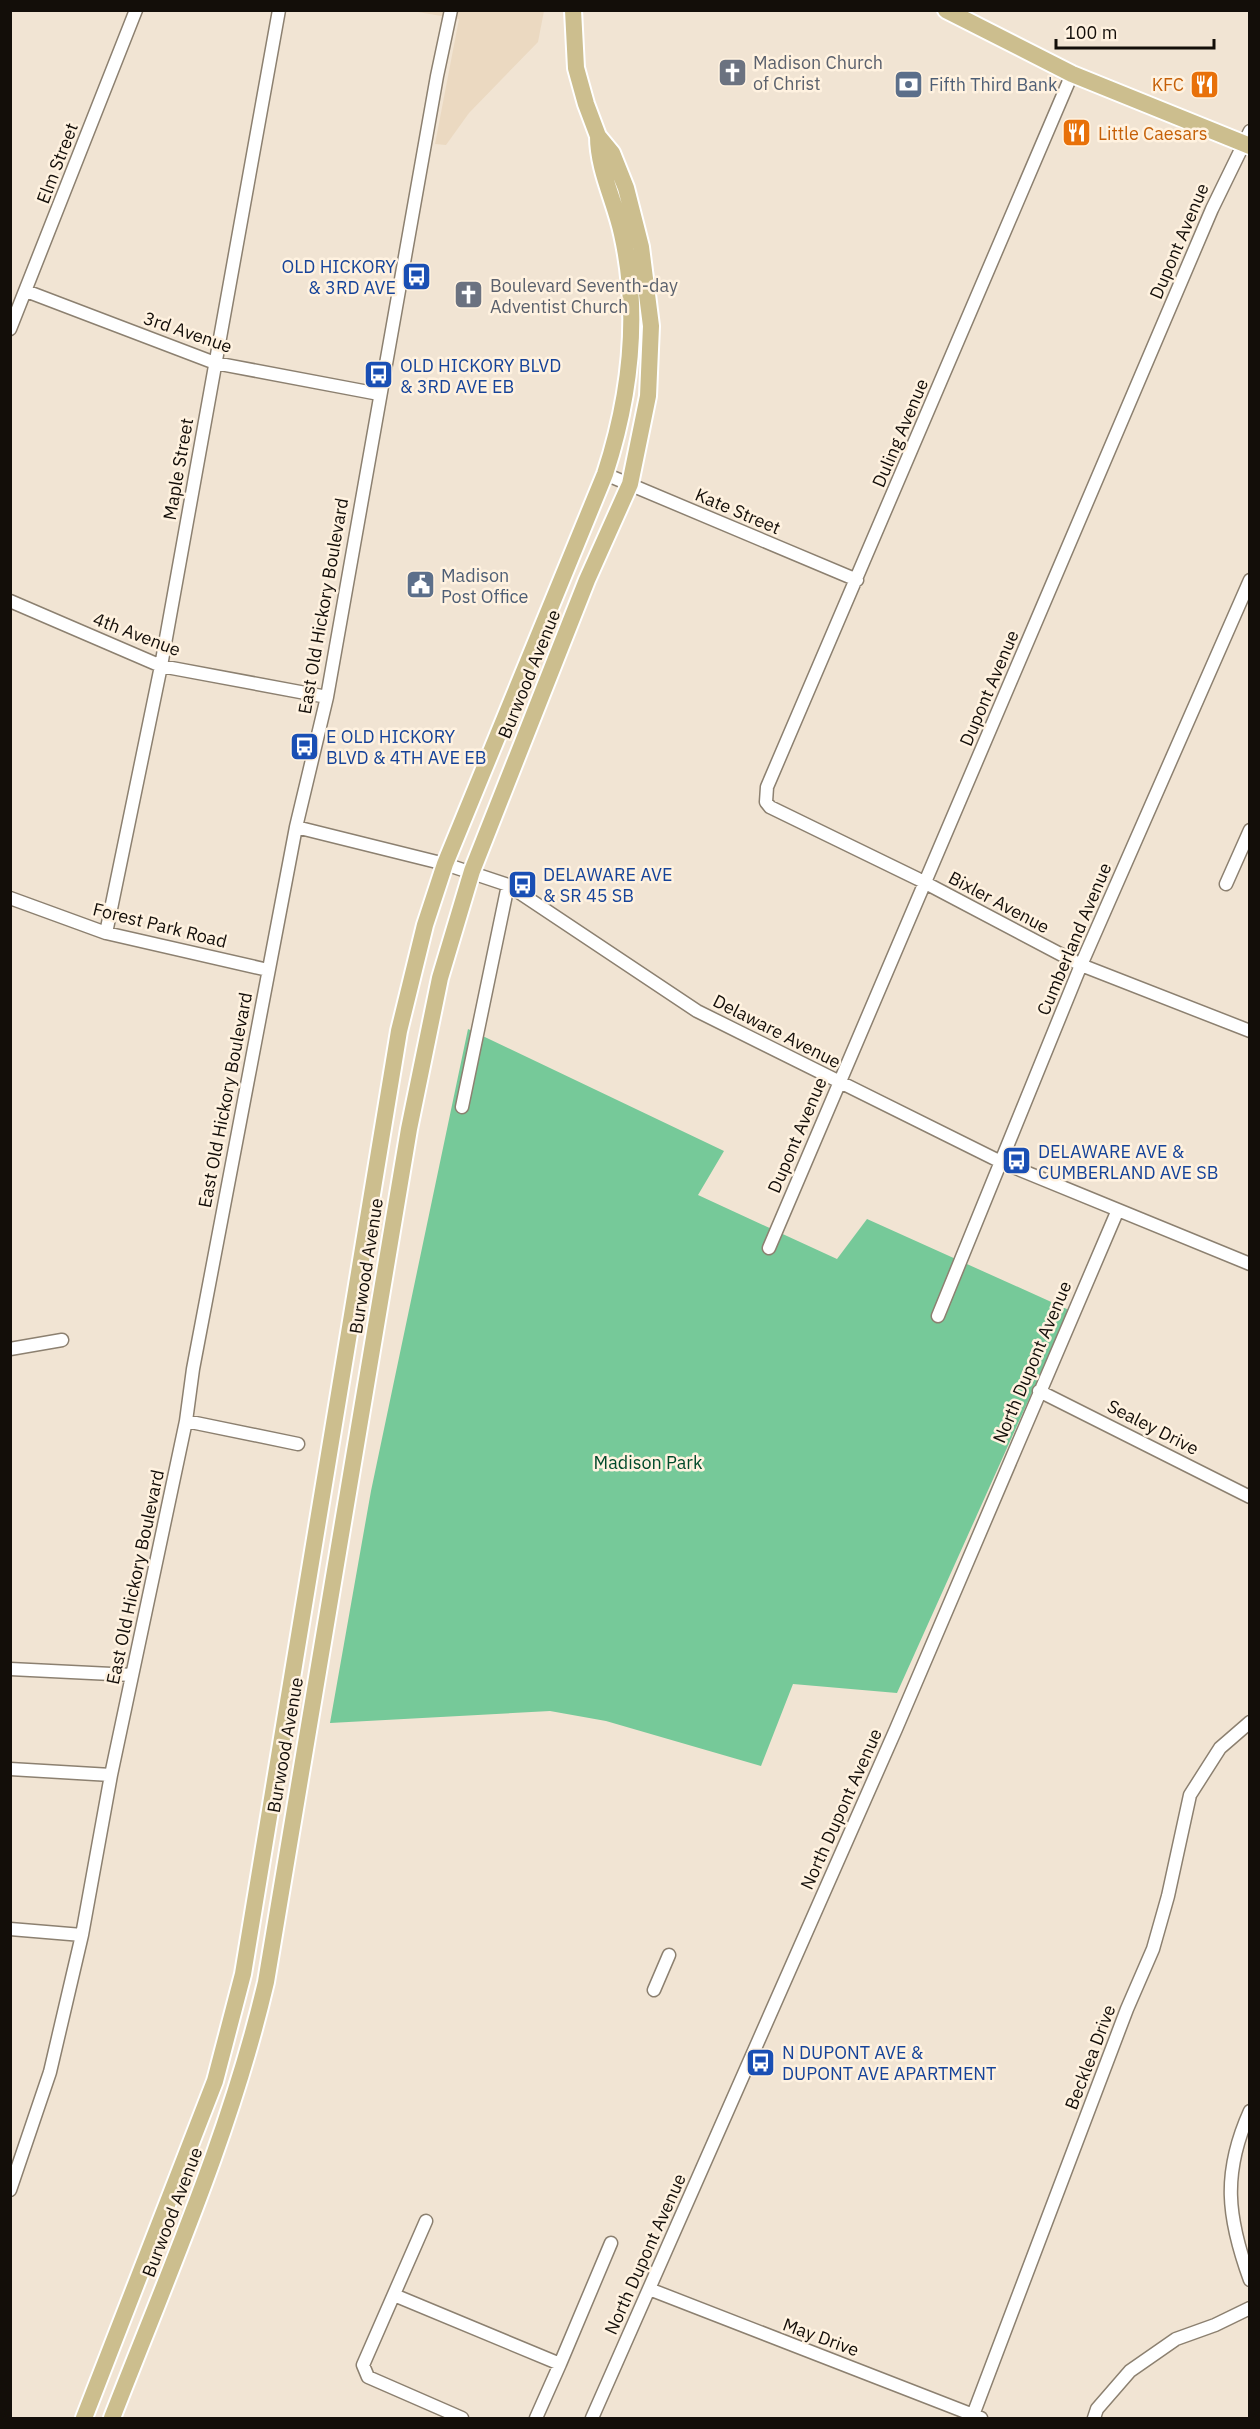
<svg xmlns="http://www.w3.org/2000/svg" width="1260" height="2429" font-family="'IBM Plex Sans',sans-serif">
  <style>
    .built { fill: #ebd9c1 }
    .green { fill: #76c999 }
    .lines { fill: none; stroke-linecap: round; stroke-linejoin: round }
    .minor-casing { stroke: #8c8070; stroke-width: 15 }
    .major-casing { stroke: #fff; stroke-width: 20 }
    .minor { stroke: #fff; stroke-width: 12 }
    .major { stroke: #ccbe8e; stroke-width: 16 }
    .labels { text-anchor: middle; dominant-baseline: central; stroke-width: 5; stroke-linejoin: round; paint-order: stroke }
    .worship-label { font-size: 18px; fill: #5b616d; stroke: #fff2e0; text-anchor: start }
    .service-label { font-size: 18px; fill: #4e5e75; stroke: #fff2e0; text-anchor: start }
    .food-label { font-size: 18px; fill: #c56008; stroke: #fff2e0; text-anchor: end }
    .street-label { font-size: 18px; fill: #130e09; stroke: #fff2e0 }
    .transit-label { font-size: 18px; fill: #164399; stroke: #fff2e0; text-anchor: start }
    .park-label { font-size: 18px; fill: #004a2a; stroke: #fff2e0 }
  </style>
  <rect width="100%" height="100%" fill="#f1e4d3"/>
  <path class="built" d="M406 10 544 11 538 42 469 113 446 145 435 144 459 19Z"/>
  <path class="green" d="M468 1029 724 1151 698 1195 837 1259 867 1219 1069 1310 897 1693 793 1684 761 1766 606 1721 550 1711 330 1723 371 1491Z"/>
  <g class="lines">
    <defs>
      <path id="minor" d="M1072 74 767 787 766 802 770 807 918 879 1081 965 1250 1031
        M26 291 215 363 379 394
        M10 329 136 10
        M605 474 857 580
        M10 601 161 666 327 697
        M296 827 445 864 508 885 697 1011 1001 1162 1250 1264
        M1226 884 1250 830
        M10 898 106 933 268 970
        M106 933 161 666 279 10
        M462 1107 508 885
        M769 1248 1212 209 1250 131
        M938 1316 1081 965 1250 580
        M10 1349 62 1340
        M1039 1391 1250 1497
        M186 1421 298 1444
        M10 1669 132 1675
        M10 1769 111 1775
        M10 1929 82 1935
        M654 1990 669 1955
        M1250 2111C1222 2173 1227 2217 1250 2280
        M10 2190 50 2072 82 1935 111 1775 186 1421 193 1369 296 827 327 697 437 76 451 10
        M426 2221 363 2365 368 2377 462 2418
        M649 2289 981 2418
        M394 2295 560 2364 536 2418
        M560 2364 611 2243
        M973 2415 1127 2009 1153 1949 1168 1896 1190 1795 1220 1748 1250 1722
        M592 2418 896 1729 1117 1212
        M1094 2418 1097 2409 1130 2371 1176 2339 1215 2325 1250 2308"/>
      <path id="major" d="M946 10 1072 74 1250 146
        M84 2418 215 2081 243 1974 399 1031 425 925 445 864 605 474C630 397 640 314 622 234 615 201 598 170 598 136
        M112 2418C168 2274 231 2132 266 1982L409 1129 440 978 472 871 587 580 630 484 648 396 651 326 641 247 626 188 612 153 598 136 586 104 576 68 573 10"/>
    </defs>
    <use href="#minor" class="minor-casing"/>
    <use href="#major" class="major-casing"/>
    <use href="#minor" class="minor"/>
    <use href="#major" class="major"/>
  </g>
  <defs>
    <symbol id="church-square" viewBox="-11 -11 22 22"><rect x="-9" y="-9" width="18" height="18" rx="4" fill="#6b7280" stroke="#fff2e0"/><path d="M-1.2-6h2.4v3.5h3.3v2.4h-3.3V6h-2.4V-.1h-3.3v-2.4h3.3Z" fill="#fff"/></symbol>
    <symbol id="bank-square" viewBox="-11 -11 22 22"><rect x="-9" y="-9" width="18" height="18" rx="4" fill="#5c6f8a" stroke="#fff2e0"/><path d="M-6-4H6V4H-6ZM0-2.3a2.3 2.3 0 1 0 0 4.6a2.3 2.3 0 1 0 0-4.6Z" fill="#fff"/></symbol>
    <symbol id="restaurant-square" viewBox="-11 -11 22 22"><rect x="-9" y="-9" width="18" height="18" rx="4" fill="#e8710a" stroke="#fff2e0"/><path d="M-5-6h1v4h1v-4h1v4h1v-4h1v5L-1.5 .5V6h-2V.5L-5-1ZM5-6V6H3V1.5H1.5Q1.5-4 5-6Z" fill="#fff"/></symbol>
    <symbol id="bus-square" viewBox="-11 -11 22 22"><rect x="-9" y="-9" width="18" height="18" rx="4" fill="#1a4fb4" stroke="#fff2e0"/><path d="M-5-6H5V4H4V6H2V4H-2V6H-4V4H-5ZM-3.5-4V0h7V-4ZM-3.5 1.2v1.5H-2V1.2ZM2 1.2v1.5H3.5V1.2Z" fill="#fff"/></symbol>
    <symbol id="civic-square" viewBox="-11 -11 22 22"><rect x="-9" y="-9" width="18" height="18" rx="4" fill="#5c6f8a" stroke="#fff2e0"/><path d="M-.6-6.5H3V-4.5H.6V-3L4-1V1h2V6H-6V1h2V-1L-.6-3ZM-1.2 2.5V6h2.4V2.5Z" fill="#fff"/></symbol>
  </defs>
  <g fill-rule="evenodd">
    <use href="#church-square" x="716" y="56" width="33" height="33"/>
    <use href="#bank-square" x="892" y="68" width="33" height="33"/>
    <use href="#restaurant-square" x="1188" y="68" width="33" height="33"/>
    <use href="#restaurant-square" x="1060" y="116" width="33" height="33"/>
    <use href="#bus-square" x="400" y="260" width="33" height="33"/>
    <use href="#church-square" x="452" y="278" width="33" height="33"/>
    <use href="#bus-square" x="362" y="358" width="33" height="33"/>
    <use href="#civic-square" x="404" y="568" width="33" height="33"/>
    <use href="#bus-square" x="288" y="730" width="33" height="33"/>
    <use href="#bus-square" x="506" y="868" width="33" height="33"/>
    <use href="#bus-square" x="1000" y="1144" width="33" height="33"/>
    <use href="#bus-square" x="744" y="2046" width="33" height="33"/>
  </g>
  <g class="labels">
    <g class="worship-label">
      <text x="753" y="62">Madison Church<tspan x="753" dy="21">of Christ</tspan></text>
      <text x="490" y="285">Boulevard Seventh-day<tspan x="490" dy="21">Adventist Church</tspan></text>
    </g>
    <g class="service-label">
      <text x="929" y="84">Fifth Third Bank</text>
      <text x="441" y="575">Madison<tspan x="441" dy="21">Post Office</tspan></text>
    </g>
    <g class="food-label">
      <text x="1184" y="84">KFC</text>
      <text x="1098" y="133" text-anchor="start">Little Caesars</text>
    </g>
    <g class="street-label">
      <text transform="translate(57 163) rotate(-69)">Elm Street</text>
      <text transform="translate(1179 241) rotate(-67)">Dupont Avenue</text>
      <text transform="translate(188 332) rotate(19)">3rd Avenue</text>
      <text transform="translate(900 433) rotate(-67)">Duling Avenue</text>
      <text transform="translate(178 469) rotate(-80)">Maple Street</text>
      <text transform="translate(738 511) rotate(23)">Kate Street</text>
      <text transform="translate(323 606) rotate(-80)">East Old Hickory Boulevard</text>
      <text transform="translate(137 634) rotate(21)">4th Avenue</text>
      <text transform="translate(529 674) rotate(-68)">Burwood Avenue</text>
      <text transform="translate(989 688) rotate(-67)">Dupont Avenue</text>
      <text transform="translate(999 902) rotate(28)">Bixler Avenue</text>
      <text transform="translate(160 925) rotate(14)">Forest Park Road</text>
      <text transform="translate(1074 939) rotate(-67)">Cumberland Avenue</text>
      <text transform="translate(777 1031) rotate(27)">Delaware Avenue</text>
      <text transform="translate(225 1100) rotate(-79)">East Old Hickory Boulevard</text>
      <text transform="translate(797 1135) rotate(-67)">Dupont Avenue</text>
      <text transform="translate(366 1266) rotate(-81)">Burwood Avenue</text>
      <text transform="translate(1032 1362) rotate(-67)">North Dupont Avenue</text>
      <text transform="translate(1153 1427) rotate(27)">Sealey Drive</text>
      <text transform="translate(135 1577) rotate(-78)">East Old Hickory Boulevard</text>
      <text transform="translate(285 1745) rotate(-80)">Burwood Avenue</text>
      <text transform="translate(841 1809) rotate(-66)">North Dupont Avenue</text>
      <text transform="translate(1090 2057) rotate(-69)">Becklea Drive</text>
      <text transform="translate(172 2212) rotate(-69)">Burwood Avenue</text>
      <text transform="translate(645 2254) rotate(-66)">North Dupont Avenue</text>
      <text transform="translate(821 2337) rotate(20)">May Drive</text>
    </g>
    <g class="transit-label">
      <text x="396" y="266" text-anchor="end">OLD HICKORY<tspan x="396" dy="21">&amp; 3RD AVE</tspan></text>
      <text x="400" y="365">OLD HICKORY BLVD<tspan x="400" dy="21">&amp; 3RD AVE EB</tspan></text>
      <text x="326" y="736">E OLD HICKORY<tspan x="326" dy="21">BLVD &amp; 4TH AVE EB</tspan></text>
      <text x="543" y="874">DELAWARE AVE<tspan x="543" dy="21">&amp; SR 45 SB</tspan></text>
      <text x="1038" y="1151">DELAWARE AVE &amp;<tspan x="1038" dy="21">CUMBERLAND AVE SB</tspan></text>
      <text x="782" y="2052">N DUPONT AVE &amp;<tspan x="782" dy="21">DUPONT AVE APARTMENT</tspan></text>
    </g>
    <g class="park-label">
      <text x="648" y="1462">Madison Park</text>
    </g>
  </g>
  <rect width="1260" height="2429" fill="none" stroke="#130e09" stroke-width="24"/>
  <path d="M1056 39v9h158v-9" fill="none" stroke="#130e09" stroke-width="3"/>
  <text x="1065" y="39" font-size="18" fill="#130e09" stroke="#fff2e0" stroke-width="4.5" paint-order="stroke">100 m</text>
</svg>
